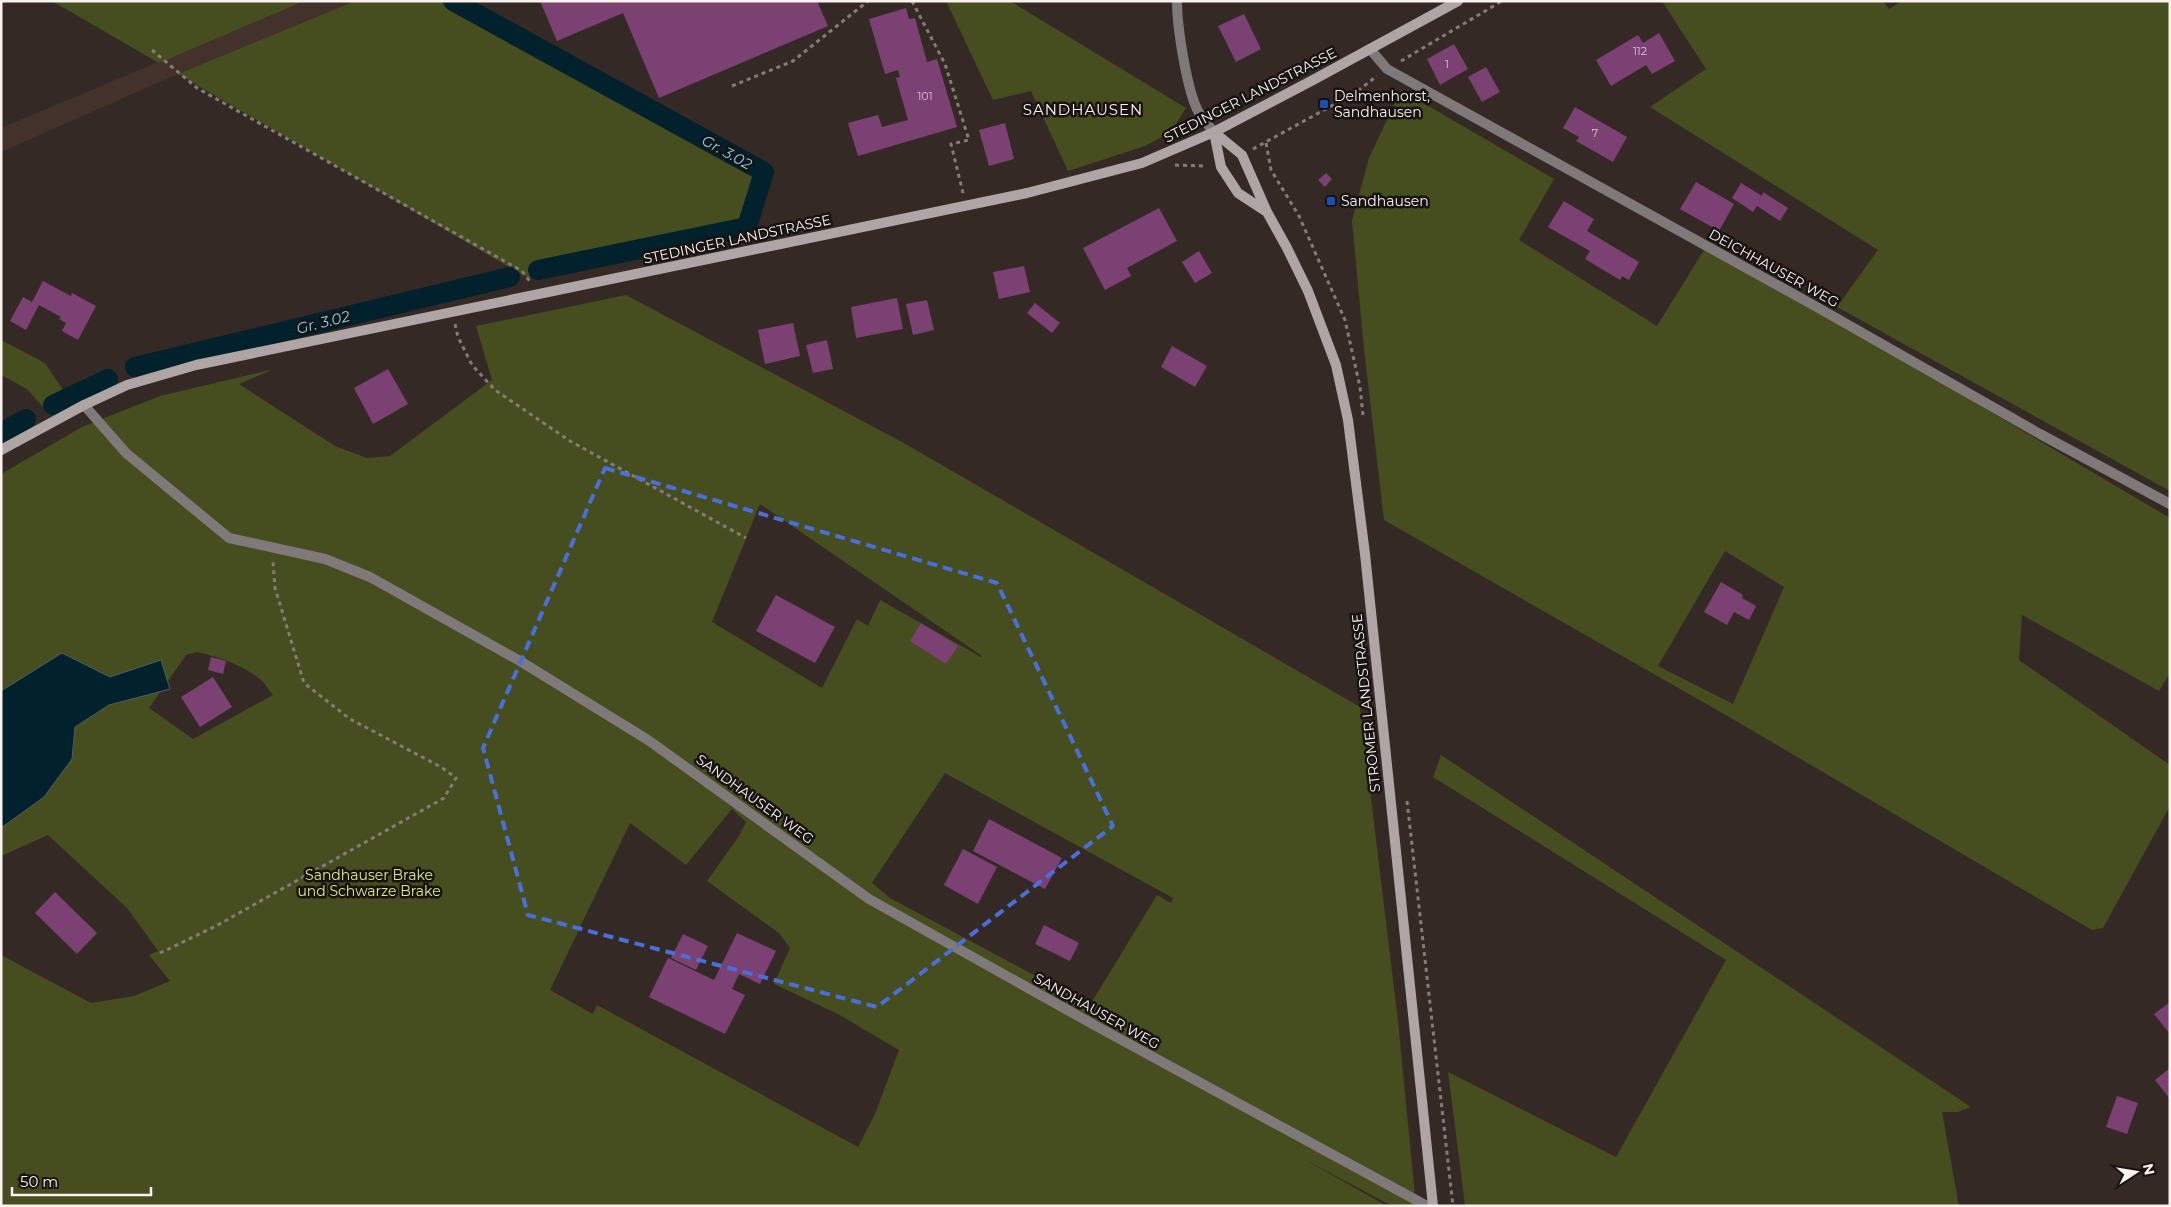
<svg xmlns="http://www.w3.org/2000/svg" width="2171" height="1207" font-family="Montserrat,sans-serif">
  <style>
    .built { fill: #43322c }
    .green { fill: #464e1f; fill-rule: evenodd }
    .water { fill: #01212c; stroke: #4b6066 }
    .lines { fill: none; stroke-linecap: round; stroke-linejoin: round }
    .canal { stroke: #01212c; stroke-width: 20 }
    .building { fill: #7b4173 }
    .path { stroke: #857c78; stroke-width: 3; stroke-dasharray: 4 4; stroke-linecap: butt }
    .minor { stroke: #807979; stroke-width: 10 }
    .secondary { stroke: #afa5a5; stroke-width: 10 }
    .marked { fill: none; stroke: #496fdd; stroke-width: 4; stroke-dasharray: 10 6; stroke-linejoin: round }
    .transit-dot { fill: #1a4fb4; stroke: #181311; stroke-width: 2 }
    .labels { text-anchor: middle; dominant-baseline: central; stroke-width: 5; stroke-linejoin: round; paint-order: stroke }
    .number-label { font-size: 11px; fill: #dac6d0 }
    .street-label { font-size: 14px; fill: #f9f2ef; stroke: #181311 }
    .poi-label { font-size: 14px; fill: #f9f2ef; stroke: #181311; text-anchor: start }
    .park-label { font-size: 14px; fill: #daed81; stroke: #181311 }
    .neighbourhood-label { font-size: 15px; letter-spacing: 1px; fill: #f9f2ef; stroke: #181311 }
    .water-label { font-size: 15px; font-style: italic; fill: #72d7fd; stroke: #181311 }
  </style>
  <rect width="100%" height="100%" fill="#342925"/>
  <path class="built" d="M304 1H355L178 74 1 152V128Z"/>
  <path class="green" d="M52 1H304L159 63Z
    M355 1H440L756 174 739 233 528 278 178 74Z
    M946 1H1010L1186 108 1171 132 1145 146 1068 171 1031 91 993 100Z
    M1662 1H1883L1889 9 1902 1H2170V491L1837 307 1878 250 1650 107 1706 69Z
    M1401 90 1554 179 1519 240 1657 326 1704 250 1830 317 2170 518V673L2159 691 2022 615 2019 660 2170 765V806L2103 928 2092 930 1724 714 1384 520 1364 349 1352 221 1369 158ZM1725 551 1784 587 1733 704 1658 666Z
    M626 295 902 442 1360 707 1398 1021 1416 1206H1392L1302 1158 1387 1206H1V955L91 1003 134 996 170 981 149 955 158 951 128 909 48 835 1 856V474L82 427 112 415 160 396 274 369 239 384 335 446 367 458 390 456 492 380 476 326ZM760 504 982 656 981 657 880 600 868 626 857 619 822 688 712 622ZM197 652C219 657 243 665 261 680 266 684 269 691 273 695L193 739 149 708 186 655ZM945 773 1173 898 1171 903 1157 895 1090 1005 890 898 872 883ZM732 809 746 822 739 836 707 881 779 933 790 948 774 984 838 1014 899 1050 875 1114 858 1147 597 1005 593 1014 550 990 630 823 686 865Z
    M1 340 45 363 71 402 50 415 27 389 1 375Z
    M1441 755 1971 1107 1958 1112H1942L1959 1206 1465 1205 1448 1072 1616 1157 1726 960 1433 777Z"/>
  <path class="water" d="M62 653 110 677 161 660 170 689 109 705 75 727 72 759 44 797 1 828V691Z"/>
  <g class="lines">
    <path class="canal" d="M453 1 764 172 747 227 538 270
      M135 367 510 277
      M53 405 108 379
      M1 433 26 419"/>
  </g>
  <path class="building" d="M540 1H817L828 26 659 98 623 13 557 41Z
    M906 8 909 19 915 18 927 62 937 59 957 127 858 156 848 123 878 115 882 127 908 120 896 78 900 77 898 70 885 74 869 19Z
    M1244 14 1261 49 1236 62 1218 26Z
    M1659 33 1675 61 1652 74 1646 65 1611 86 1596 60 1638 35 1643 43Z
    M1454 44 1468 69 1440 85 1427 59Z
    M1486 67 1500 92 1482 102 1468 77Z
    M1575 107 1627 137 1613 162 1576 141 1579 137 1563 128Z
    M1005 123 1014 159 989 166 979 130Z
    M1326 173 1332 179 1325 187 1318 180Z
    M1696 182 1734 204 1719 231 1680 209Z
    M1741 183 1762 196 1763 192 1788 208 1780 221 1757 206 1753 212 1732 198Z
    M1564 201 1594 219 1587 231 1639 262 1629 280 1622 276 1620 280 1585 259 1590 251 1548 227Z
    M1159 208 1177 241 1127 268 1131 276 1105 290 1083 248Z
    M1199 251 1212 273 1195 283 1182 262Z
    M1024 266 1030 292 999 299 993 272Z
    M43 281 71 296 72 293 96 306 78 340 62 331 66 323 59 319 61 317 39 305 26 330 10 321 23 297 32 302Z
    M897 298 903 329 856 338 851 307Z
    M927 300 934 330 913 335 906 304Z
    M1035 303 1060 323 1052 333 1027 313Z
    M793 323 800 356 765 364 758 330Z
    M827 340 833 369 813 373 806 345Z
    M1172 346 1207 366 1195 387 1161 367Z
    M388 369 408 404 373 424 354 388Z
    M1721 582 1743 595 1742 598 1756 606 1749 620 1734 612 1727 625 1704 612Z
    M776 595 835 627 815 663 756 631Z
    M921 623 958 646 946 664 910 641Z
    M211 657 226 661 223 674 208 670Z
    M213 677 232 707 200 727 181 697Z
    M989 819 1062 858 1045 889 973 851Z
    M963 849 997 867 978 904 944 885Z
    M55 892 97 933 77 954 35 913Z
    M1044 925 1079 943 1070 961 1035 944Z
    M737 933 776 951 760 984 739 974 732 989 745 995 725 1034 649 997 668 958 714 980Z
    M683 934 708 946 696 970 671 958Z
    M2170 1002V1034L2154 1014Z
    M2170 1068V1099L2155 1080Z
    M2117 1096 2138 1103 2127 1134 2106 1127Z"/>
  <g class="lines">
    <path class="path" d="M912 1 945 64 969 140 951 144 963 193
      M152 50 197 88 522 271 531 283
      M1401 61 1502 1
      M732 86 793 61 868 1
      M1266 143 1271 170 1299 216 1345 320 1360 387 1363 415
      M1253 149 1355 93 1377 76
      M1175 165 1206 166
      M455 324 458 337 472 365 495 390 570 441 746 538
      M1407 801 1453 1206
      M160 953 216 926 444 798 456 778 441 767 350 719 304 683 275 588 273 562"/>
    <path class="minor" d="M1177 1C1177 27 1187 92 1199 113 1203 120 1209 126 1214 132
      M1370 49 1387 69 1815 306 2040 434 2170 504
      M84 405 126 453 229 538 325 559 370 577 520 661 648 740 869 899 1096 1026 1427 1206"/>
    <path class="secondary" d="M1214 132 1242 155 1267 212 1287 248 1308 291 1336 365 1348 420 1365 554 1433 1206
      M1214 132 1221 167 1238 193 1267 212
      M1 450 84 405 127 385 196 365 1027 193 1142 163 1214 132 1313 80 1458 1"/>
  </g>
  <path class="marked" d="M605 468 997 583 1113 826 877 1007 528 915 483 748Z"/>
  <g class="transit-dot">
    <rect x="1319" y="99" width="10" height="10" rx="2.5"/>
    <rect x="1326" y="196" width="10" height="10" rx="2.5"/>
  </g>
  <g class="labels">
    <g class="number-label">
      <text x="1640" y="51">112</text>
      <text x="1447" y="64">1</text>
      <text x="925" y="96">101</text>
      <text x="1595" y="133">7</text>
    </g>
    <g class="street-label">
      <text transform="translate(1250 95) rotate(-27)">STEDINGER LANDSTRASSE</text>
      <text transform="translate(737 239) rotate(-12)">STEDINGER LANDSTRASSE</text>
      <text transform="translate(1774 268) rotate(29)">DEICHHAUSER WEG</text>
      <text transform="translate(1366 703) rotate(-96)">STROMER LANDSTRASSE</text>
      <text transform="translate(755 799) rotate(36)">SANDHAUSER WEG</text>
      <text transform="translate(1097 1011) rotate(29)">SANDHAUSER WEG</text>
    </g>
    <g class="poi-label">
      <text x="1334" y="96">Delmenhorst,<tspan x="1334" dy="16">Sandhausen</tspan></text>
      <text x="1341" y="201">Sandhausen</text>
    </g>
    <g class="park-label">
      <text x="369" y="875">Sandhauser Brake<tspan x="369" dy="16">und Schwarze Brake</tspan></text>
    </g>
    <g class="neighbourhood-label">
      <text x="1083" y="109">SANDHAUSEN</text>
    </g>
    <g class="water-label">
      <text transform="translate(727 152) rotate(29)">Gr. 3.02</text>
      <text transform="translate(323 322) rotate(-14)">Gr. 3.02</text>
    </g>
  </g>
  <rect width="2171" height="1207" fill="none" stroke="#f9f2ef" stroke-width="5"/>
  <g transform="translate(2136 1172) rotate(78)" stroke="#181311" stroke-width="4" paint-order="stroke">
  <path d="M0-4L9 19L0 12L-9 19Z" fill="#f9f2ef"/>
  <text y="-8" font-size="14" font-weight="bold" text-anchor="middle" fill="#f9f2ef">N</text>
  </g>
  <path d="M12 1187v8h139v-8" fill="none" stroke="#f9f2ef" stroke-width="2.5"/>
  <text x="20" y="1187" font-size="15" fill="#f9f2ef" stroke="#181311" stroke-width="4" paint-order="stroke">50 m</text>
</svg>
